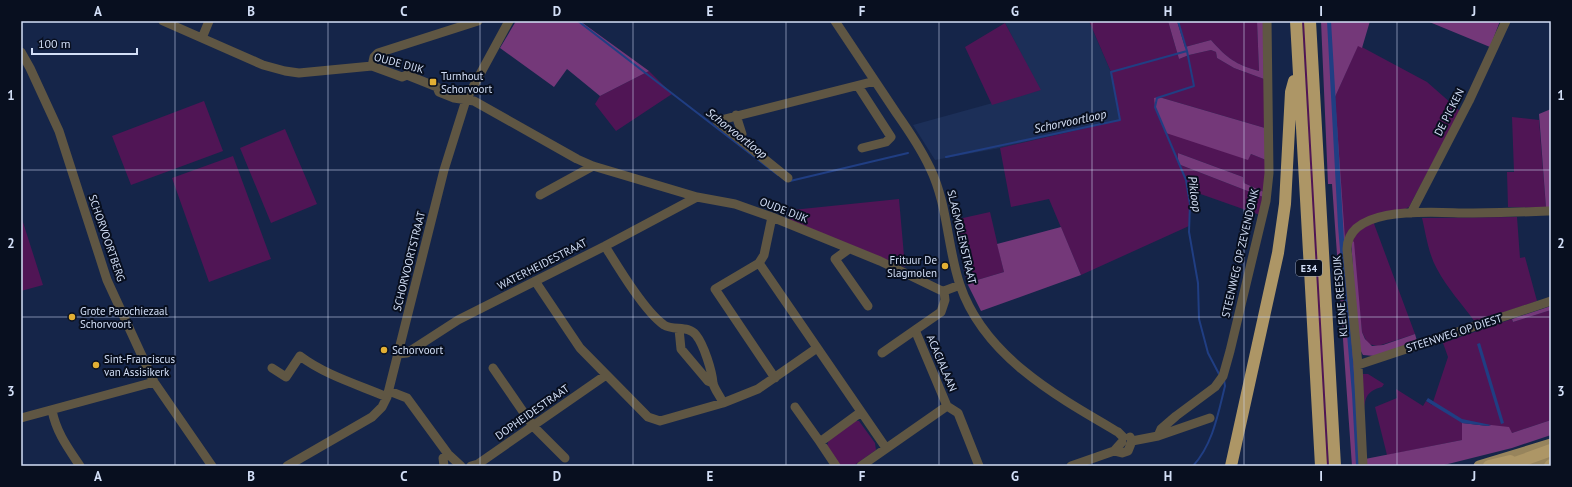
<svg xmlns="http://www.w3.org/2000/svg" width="1572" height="487" font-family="'PT Sans',sans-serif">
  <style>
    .built { fill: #1c2f58 }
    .green { fill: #501555 }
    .forest { fill: #743879 }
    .water { fill: #203e83 }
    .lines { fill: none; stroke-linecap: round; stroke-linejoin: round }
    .stream { stroke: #203e83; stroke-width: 2 }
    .minor { stroke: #5f5643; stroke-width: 9 }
    .major { stroke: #97845c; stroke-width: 11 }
    .highway { stroke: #ad9666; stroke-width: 12 }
    .grid { fill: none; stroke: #d3dff7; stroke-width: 1; stroke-opacity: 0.55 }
    .poi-dot { fill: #e2af34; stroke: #080f1f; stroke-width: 1.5 }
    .labels { text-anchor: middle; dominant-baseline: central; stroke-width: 4; stroke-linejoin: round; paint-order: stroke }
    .shield { fill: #080f1f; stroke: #96a1b6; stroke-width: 1 }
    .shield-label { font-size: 10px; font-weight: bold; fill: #d3dff7 }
    .street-label { font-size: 11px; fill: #d3dff7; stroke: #080f1f }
    .poi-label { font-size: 11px; fill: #d3dff7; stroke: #080f1f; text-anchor: start }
    .water-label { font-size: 12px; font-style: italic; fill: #d7e1f6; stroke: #080f1f }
    .neatline { fill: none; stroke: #d3dff7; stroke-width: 1.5 }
    .grid-label { font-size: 13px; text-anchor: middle; font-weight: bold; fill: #d3dff7 }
  </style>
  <rect width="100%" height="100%" fill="#152549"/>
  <path class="built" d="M1004 21H1089L1111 72 1120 120 1000 148 935 160 913 125 1040 90Z"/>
  <path class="green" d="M1089 21H1168L1179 59 1189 55 1211 50 1216 52 1217 58 1234 68 1264 79 1265 128 1159 97 1154 99 1248 159 1251 154 1266 160 1264 192 1244 183 1243 177 1178 153V164L1263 197 1260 215 1192 191 1189 226 1081 275 1049 199 1011 207 1000 148 1120 120 1111 72Z
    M1177 21H1257L1259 71C1235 64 1228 59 1211 40L1185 47Z
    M1302 21H1306L1329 466H1325Z
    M1005 23 1041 90 992 105 965 47Z
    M1358 45 1427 82 1460 111 1409 207C1387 219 1354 212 1344 240L1335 97Z
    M649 71 672 94 616 131 595 104 600 96Z
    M204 101 223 151 131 185 112 136Z
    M1512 117 1539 120 1546 208 1508 207 1507 172H1514Z
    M285 129 317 204 271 223 240 148Z
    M233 156 271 259 209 282 172 178Z
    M899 199 905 267 789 220 792 210Z
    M990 212 1004 272 967 283 954 220Z
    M21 216 43 285 21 291Z
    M1517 217 1520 258 1525 257 1537 301 1475 322C1462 304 1447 288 1437 269 1428 253 1426 234 1422 218Z
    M1373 221 1415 334 1378 346 1368 344 1362 332 1352 236Z
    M1551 310V420L1512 433 1490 426 1462 423V440L1387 455 1375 407 1397 398 1396 389 1423 406 1426 401 1432 405 1448 357 1443 343 1512 319 1513 322Z
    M1363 374H1368L1384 384 1382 387C1367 391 1365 397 1364 411L1362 376Z
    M853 421H859L875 443 876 450 853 466H840L827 446 829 439Z"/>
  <path class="forest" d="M516 21H580L649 71 600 96 567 69 554 87 500 48Z
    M1168 21H1177L1185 47 1211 40C1228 59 1235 64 1259 71L1257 21H1263L1264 79 1234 68 1217 58 1216 52 1211 50 1189 55 1179 59Z
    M1321 21H1370L1362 48 1358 46 1335 97 1361 466H1352L1332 184H1328Z
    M1427 21H1500L1490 47Z
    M1159 97 1265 128 1266 160 1251 154 1248 160 1166 133 1155 107 1154 98Z
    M1551 109V208H1546L1539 114Z
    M1178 153 1243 177 1244 183 1264 192 1263 197 1178 164Z
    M1061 227 1081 275 981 311 967 283 1004 272 997 244Z
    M1351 239 1354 242 1362 332 1365 339 1372 346 1383 345 1415 334 1417 341 1374 356 1363 355 1358 346Z
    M1551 306V310L1513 322 1512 319Z
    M1551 420V435L1512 448 1440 466H1366L1365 459 1462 440V423L1488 426 1491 425 1509 427 1512 433Z"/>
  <path class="water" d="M1327 21H1331L1344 240 1361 466H1356L1352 394 1338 226Z
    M1480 343 1504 423 1501 424 1477 344Z
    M1428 398 1462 419 1491 425 1488 426 1462 423 1426 401Z"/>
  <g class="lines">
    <path class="stream" d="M578 21 778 175
      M1178 21 1187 51 1194 86 1157 98 1155 107 1186 180 1190 204 1189 232 1198 283 1199 319 1208 353 1219 374
      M946 157 1120 120 1111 72 1187 51
      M790 181 908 153
      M1193 466C1213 444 1218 414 1225 386L1224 380"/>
    <path class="minor" d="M163 21 263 65 285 71 299 73 372 66 402 77 407 75 437 87 439 92 454 98 474 101 577 159 593 166 697 197 735 204 772 217 880 261 940 290 944 291 960 285
      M835 21C856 52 876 83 897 114 909 131 921 149 930 168 948 205 947 247 960 285 984 356 1056 396 1118 432L1123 437
      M202 38 209 21
      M21 52 30 68 59 131 107 280 154 382 212 466
      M372 66 374 57 378 53 478 21
      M858 86 891 137 886 142 862 148
      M736 115 742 134
      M788 178 717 121 875 81
      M540 195 593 166
      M1411 213 1469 101 1506 21
      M772 217 764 255 759 263 715 289 775 378
      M605 246C618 267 645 312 664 325 674 331 688 325 696 335 704 345 712 371 713 383 714 389 721 397 723 403
      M849 249 835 259 868 306
      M759 263 886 448
      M535 281 580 348 648 417 660 421 723 403 758 389 817 348
      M679 329 681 349 708 381 713 383
      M882 353 941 312 945 300 944 291
      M398 354 407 353 458 320 605 246 697 197
      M1358 365 1551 301
      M272 368 286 377 300 356C325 375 359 385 387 397
      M493 368 533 426 565 458
      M389 391 407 398 448 454 461 466
      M947 406 958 413 979 466
      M795 407 820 442
      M52 410C56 432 68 448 80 466
      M21 418 154 382
      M1158 436 1161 429 1176 416 1215 387 1223 376 1230 351 1266 201 1269 173 1267 21
      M1132 441 1158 436 1210 418
      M1114 451 1122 453 1128 451 1132 441 1130 437
      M287 466 372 417 382 407 387 397 444 170 466 100 509 21
      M444 466 443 458 448 454
      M471 466 478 464 606 375
      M836 466 820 442 861 412
      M861 466 947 406 915 330
      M1071 466 1114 451 1122 442
      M1363 466 1358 365 1347 249C1348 203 1438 213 1468 213 1496 213 1523 212 1551 211"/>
    <path class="major" d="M1479 466 1551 444
      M1528 466 1551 458"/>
    <path class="highway" d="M1296 21 1321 466
      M1310 21 1335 466
      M1231 466 1278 253 1285 204 1291 92 1294 81
      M1489 466 1510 461 1519 466
      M1512 466 1515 463 1551 450
      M1550 466 1551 465"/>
  </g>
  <path class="grid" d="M175 21V466M328 21V466M480 21V466M633 21V466M786 21V466M939 21V466M1092 21V466M1244 21V466M1397 21V466M21 170H1551M21 317H1551"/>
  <g class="poi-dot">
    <rect x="429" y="78" width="8" height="8" rx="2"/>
    <circle cx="945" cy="266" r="4"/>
    <circle cx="72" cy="317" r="4"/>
    <circle cx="384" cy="350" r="4"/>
    <circle cx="96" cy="365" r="4"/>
  </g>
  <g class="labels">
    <rect class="shield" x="1296" y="260" width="26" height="16" rx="3"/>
    <g class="shield-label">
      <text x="1309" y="268">E34</text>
    </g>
    <g class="street-label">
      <text transform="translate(399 63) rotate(15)">OUDE DIJK</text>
      <text transform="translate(1449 112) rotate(-63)">DE PICKEN</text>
      <text transform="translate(784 210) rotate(21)">OUDE DIJK</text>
      <text transform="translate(962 237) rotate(77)">SLAGMOLENSTRAAT</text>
      <text transform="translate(107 238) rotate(71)">SCHORVOORTBERG</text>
      <text transform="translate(1240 253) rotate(-77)">STEENWEG OP ZEVENDONK</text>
      <text transform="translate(409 261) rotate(-76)">SCHORVOORTSTRAAT</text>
      <text transform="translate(542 264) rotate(-27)">WATERHEIDESTRAAT</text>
      <text transform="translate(1340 296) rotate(-95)">KLEINE REESDIJK</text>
      <text transform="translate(1454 333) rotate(-18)">STEENWEG OP DIEST</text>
      <text transform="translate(942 363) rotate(67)">ACACIALAAN</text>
      <text transform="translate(532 412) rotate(-35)">DOPHEIDESTRAAT</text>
    </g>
    <g class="poi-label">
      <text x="441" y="76">Turnhout<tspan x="441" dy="13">Schorvoort</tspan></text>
      <text x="937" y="260" text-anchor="end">Frituur De<tspan x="937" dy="13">Slagmolen</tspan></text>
      <text x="80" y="311">Grote Parochiezaal<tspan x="80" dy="13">Schorvoort</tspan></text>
      <text x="392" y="350">Schorvoort</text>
      <text x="104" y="359">Sint-Franciscus<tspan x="104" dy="13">van Assisikerk</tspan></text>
    </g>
    <g class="water-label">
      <text transform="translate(1070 121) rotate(-12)">Schorvoortloop</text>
      <text transform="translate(737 133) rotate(38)">Schorvoortloop</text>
      <text transform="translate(1195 194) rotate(82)">Pikloop</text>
    </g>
  </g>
  <rect width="1572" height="487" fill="none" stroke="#080f1f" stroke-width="44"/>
  <path d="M32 48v6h105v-6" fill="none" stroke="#d3dff7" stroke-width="2"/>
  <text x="38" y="48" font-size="12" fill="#d3dff7" stroke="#080f1f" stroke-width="3" paint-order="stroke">100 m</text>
  <rect x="22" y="22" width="1528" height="443" class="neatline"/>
  <g class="grid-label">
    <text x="98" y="16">A</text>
    <text x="251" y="16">B</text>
    <text x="404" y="16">C</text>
    <text x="557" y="16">D</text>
    <text x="710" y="16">E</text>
    <text x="862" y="16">F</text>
    <text x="1015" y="16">G</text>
    <text x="1168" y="16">H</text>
    <text x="1321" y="16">I</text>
    <text x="1474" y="16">J</text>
    <text x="11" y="100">1</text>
    <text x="1561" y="100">1</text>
    <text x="11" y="248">2</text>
    <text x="1561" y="248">2</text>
    <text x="11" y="396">3</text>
    <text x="1561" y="396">3</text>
    <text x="98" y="481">A</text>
    <text x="251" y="481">B</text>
    <text x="404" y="481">C</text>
    <text x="557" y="481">D</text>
    <text x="710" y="481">E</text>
    <text x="862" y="481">F</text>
    <text x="1015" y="481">G</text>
    <text x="1168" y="481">H</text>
    <text x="1321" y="481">I</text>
    <text x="1474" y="481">J</text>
  </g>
</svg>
